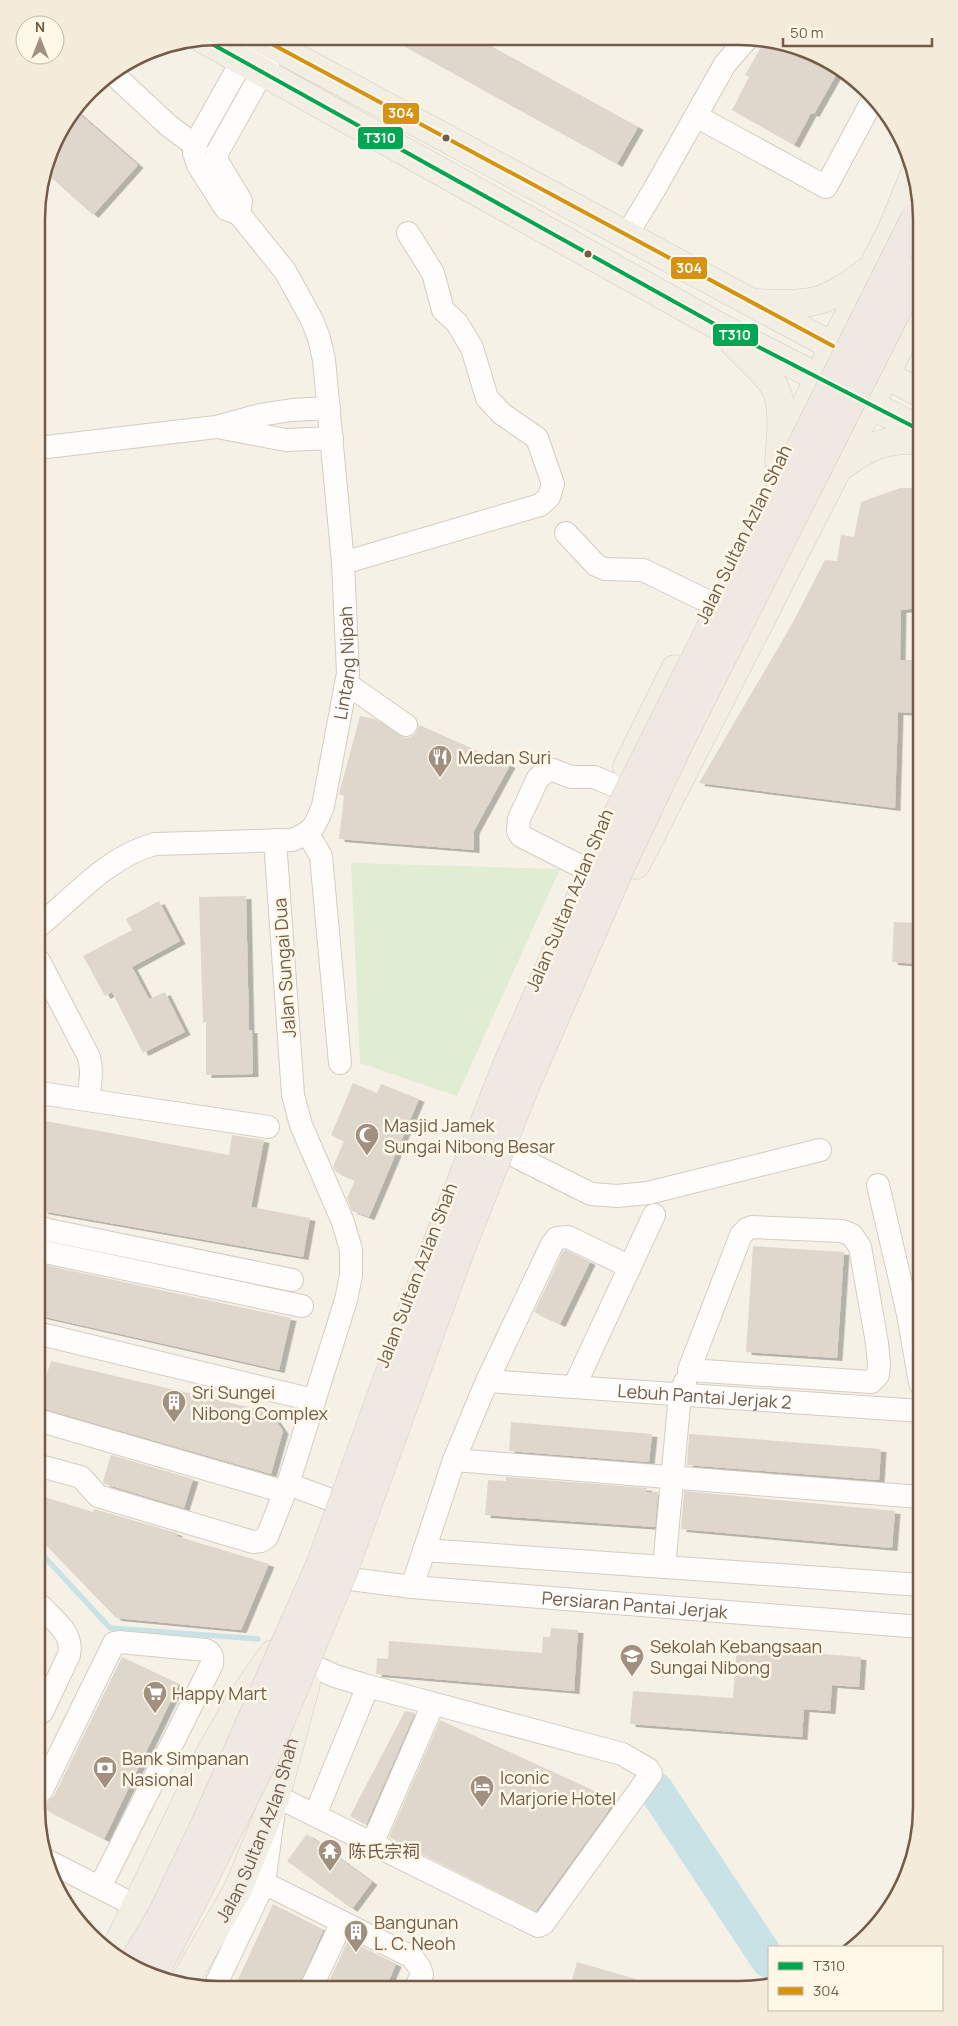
<svg xmlns="http://www.w3.org/2000/svg" width="958" height="2026" font-family="Manrope,'Noto Sans SC',sans-serif">
  <style>
    .green { fill: #e0edd2 }
    .lines { fill: none; stroke-linecap: round; stroke-linejoin: round }
    .stream { stroke: #c9e2e6; stroke-width: 5.5 }
    .river { stroke: #c9e2e6; stroke-width: 35 }
    .building { fill: #e0d7cc; filter: url(#shadow) }
    .minor-casing { stroke: #d5ccc2; stroke-width: 24 }
    .major-casing { stroke: #d5cdc4; stroke-width: 29 }
    .minor { stroke: #fefdfb; stroke-width: 22 }
    .major { stroke: #f2eee4; stroke-width: 28 }
    .highway-bridge-casing { stroke: #d5cdc4; stroke-width: 29; stroke-linecap: butt }
    .highway-bridge { stroke: #f0e8e3; stroke-width: 28 }
    .bus-1-casing { stroke: #fff7e7; stroke-width: 8 }
    .bus-2-casing { stroke: #fff7e7; stroke-width: 8 }
    .bus-1 { stroke: #00a651; stroke-width: 4 }
    .bus-2 { stroke: #d69312; stroke-width: 4 }
    .bus-dot { fill: #735b48; stroke: #fff7e7; stroke-width: 2 }
    .labels { text-anchor: middle; dominant-baseline: central; stroke-width: 5; stroke-linejoin: round; paint-order: stroke }
    .street-label { font-size: 18px; fill: #735b48; stroke: #fff7e7 }
    .poi-label { font-size: 18px; fill: #735b48; stroke: #fff7e7; text-anchor: start }
    .rim { fill: none; stroke: #735b48; stroke-width: 2.5 }
    .line-badge { stroke: #fff7e7; stroke-width: 2 }
    .badge-label { font-size: 14px; text-anchor: middle; font-weight: bold; fill: #fff }
  </style>
  <defs>
    <filter id="shadow"><feDropShadow dx="5.5" dy="3" stdDeviation="0" flood-color="#0004"/></filter>
  </defs>
  <rect width="100%" height="100%" fill="#f6f1e7"/>
  <path class="green" d="M351 863 560 869 457 1096 360 1063Z"/>
  <g class="lines">
    <path class="stream" d="M41 1553 110 1628 258 1639"/>
    <path class="river" d="M656 1790 769 1961"/>
  </g>
  <path class="building" d="M388 37 476 38 638 127 617 164Z
    M765 40H775L820 55 840 68 814 114 811 113 794 145 732 110 749 77 745 75Z
    M76 111 138 165 93 215 46 173 55 138Z
    M900 488H917V608L901 610 900 660H917V713L898 712 895 808 699 783 792 624 825 560 837 561 841 535 854 537 861 502Z
    M360 716 375 719 404 738 411 737 416 733 419 725 510 765 474 831V850L339 839 344 796 339 794Z
    M246 896 249 1030H252L253 1074 206 1075V1022L203 1023 199 897Z
    M159 901 180 941 132 967 149 999 165 992 185 1032 143 1053 112 992 105 996 83 956 132 930 126 919Z
    M894 922 918 923V964L892 962Z
    M353 1083 377 1093 381 1084 419 1099 369 1217 352 1211 347 1198 355 1180 336 1172 333 1167 344 1141 331 1135Z
    M40 1120 229 1155 232 1135 264 1140 251 1207 310 1218 303 1257 42 1211 45 1198 40 1197V1192L46 1156 40 1154Z
    M753 1246 844 1252 837 1358 746 1352Z
    M566 1250 590 1262 560 1324 534 1312 563 1251Z
    M40 1264 291 1318 279 1370 41 1316Z
    M51 1361 270 1412 283 1431 271 1474 41 1408V1392Z
    M511 1422 652 1434 649 1462 509 1451Z
    M689 1434 881 1449 879 1480 687 1465Z
    M111 1455 193 1479 184 1508 105 1484 103 1481Z
    M506 1477 647 1488 646 1492H658L655 1527 485 1515 488 1480 506 1481Z
    M684 1491 895 1511 892 1548 681 1529Z
    M41 1496 93 1512 94 1509 177 1533 176 1536 269 1564 241 1630 116 1618 41 1540Z
    M551 1628 578 1630 574 1691 376 1674 377 1658 388 1659 389 1641 542 1653 543 1637H550Z
    M737 1647 861 1657 859 1687 832 1685 830 1711 804 1709 802 1737 630 1724 633 1691 733 1698Z
    M122 1657 179 1684 104 1839 44 1809 47 1802 54 1796Z
    M405 1711 415 1713 366 1825 350 1816Z
    M440 1720 614 1800 607 1813 536 1911 389 1837Z
    M307 1834 372 1882 352 1909 287 1861Z
    M273 1904 322 1929 323 1931 299 1986H235Z
    M348 1940 396 1964 387 1985 327 1986Z
    M577 1962 636 1979 635 1984H571Z"/>
  <g class="lines">
    <defs>
      <g id="minor">
        <path d="M112 73 169 126 196 146"/>
        <path d="M696 116 826 187 871 103 876 101"/>
        <path d="M239 214 241 201 217 161V153L282 37"/>
        <path d="M626 236 654 190 725 64 746 40"/>
        <path d="M222 428 286 440 332 438"/>
        <path d="M38 448 216 427 260 415 292 410 329 408"/>
        <path d="M566 533 596 565 605 569 643 570 709 602"/>
        <path d="M343 563 540 505 549 497 553 484 537 438 502 414 487 398 472 348 457 323 443 310 433 273 408 233"/>
        <path d="M347 684 406 725"/>
        <path d="M308 834 321 856 340 1063"/>
        <path d="M582 867 521 836 518 831 519 819 538 778 547 771 553 770 571 777H594L618 787"/>
        <path id="s1" d="M39 926C75 896 109 856 155 844L292 840C313 832 315 827 323 806L348 673 343 563 324 360 319 338 312 320 285 271 239 214 226 209 198 165 194 153 197 141 256 36"/>
        <path d="M39 961 89 1057C93 1072 90 1085 88 1100"/>
        <path d="M40 1093 268 1127"/>
        <path d="M511 1154 591 1194 617 1196 648 1193 820 1150"/>
        <path d="M878 1185 908 1314 920 1383"/>
        <path d="M40 1227 48 1230 292 1280"/>
        <path d="M752 1227 842 1231 852 1235 860 1247 877 1343 879 1364 878 1375 871 1382 689 1370 741 1235 747 1229Z"/>
        <path d="M40 1251 302 1306"/>
        <path d="M41 1334 313 1400"/>
        <path id="s2" d="M487 1381 920 1411"/>
        <path d="M574 1387 654 1215"/>
        <path d="M41 1421 285 1492"/>
        <path d="M454 1460 920 1497"/>
        <path d="M44 1467 81 1477 98 1496 253 1542 261 1541 267 1537 288 1484 346 1300 351 1275V1250L343 1222 301 1125 293 1095 275 840"/>
        <path d="M288 1484 334 1501"/>
        <path d="M424 1550 921 1585"/>
        <path d="M664 1567 680 1394 685 1382"/>
        <path id="s3" d="M350 1579 412 1587 921 1627"/>
        <path d="M412 1587 454 1460 487 1381 552 1244 557 1238 568 1237 630 1267"/>
        <path d="M42 1607C55 1622 74 1633 69 1655L42 1712"/>
        <path d="M42 1790 114 1643 119 1642 206 1650C212 1653 213 1657 212 1664L100 1887"/>
        <path d="M315 1815 368 1686"/>
        <path d="M372 1844 433 1704"/>
        <path d="M44 1859 136 1906"/>
        <path d="M264 1883 412 1957 420 1968 422 1975 417 1985"/>
        <path d="M215 1986 264 1883 276 1796 538 1926 543 1924 651 1774 648 1769 622 1754 368 1686 335 1676 311 1665"/>
        <path d="M312 1986 342 1922"/>
      </g>
      <g id="major">
        <path d="M256 36 916 391"/>
        <path d="M203 39 718 326 916 428"/>
        <path d="M758 303C813 305 823 305 868 271"/>
        <path d="M734 343C747 357 764 370 774 386 786 408 780 439 779 463"/>
        <path d="M794 431 833 346 892 229 915 173"/>
        <path d="M840 467C866 448 883 439 916 440"/>
        <path d="M627 767 675 669"/>
        <path d="M636 865 916 315"/>
        <path d="M113 1954 207 1759 238 1704 273 1654"/>
        <path id="s4" d="M182 1986 238 1889 276 1796 306 1684"/>
      </g>
    </defs>
    <use href="#minor" class="minor-casing"/>
    <use href="#major" class="major-casing"/>
    <use href="#minor" class="minor"/>
    <use href="#major" class="major"/>
    <defs>
      <path id="highway-bridge" d="M131 1966 162 1914 206 1822 320 1565 434 1250 505 1069 610 829 916 216
        M153 1976 190 1907 268 1751 342 1575 459 1254 525 1087 623 862 678 746 916 273"/>
    </defs>
    <use href="#highway-bridge" class="highway-bridge-casing"/>
    <use href="#highway-bridge" class="highway-bridge"/>
    <defs>
      <path id="bus-1" d="M203 39 718 326 916 428"/>
      <path id="bus-2" d="M257 36 833 346"/>
    </defs>
    <use href="#bus-1" class="bus-1-casing"/>
    <use href="#bus-2" class="bus-2-casing"/>
    <use href="#bus-1" class="bus-1"/>
    <use href="#bus-2" class="bus-2"/>
  </g>
  <defs>
    <symbol id="restaurant-pin" viewBox="-11 -11 22 30"><path d="M0 17L-7.5 6A9.5 9.5 0 1 1 7.5 6Z" fill="#a19080" stroke="#fff7e7"/><path d="M-5-6h1v4h1v-4h1v4h1v-4h1v5L-1.5 .5V6h-2V.5L-5-1ZM5-6V6H3V1.5H1.5Q1.5-4 5-6Z" fill="#fff"/></symbol>
    <symbol id="mosque-pin" viewBox="-11 -11 22 30"><path d="M0 17L-7.5 6A9.5 9.5 0 1 1 7.5 6Z" fill="#a19080" stroke="#fff7e7"/><path d="M3.5-4.9A6 6 0 1 0 3.5 4.9A5 5 0 1 1 3.5-4.9Z" fill="#fff"/></symbol>
    <symbol id="building-pin" viewBox="-11 -11 22 30"><path d="M0 17L-7.5 6A9.5 9.5 0 1 1 7.5 6Z" fill="#a19080" stroke="#fff7e7"/><path d="M-4-6H4V6H1V3H-1V6H-4ZM-2.5-4.3h1.7v1.8h-1.7ZM.8-4.3h1.7v1.8H.8ZM-2.5-1h1.7V.8h-1.7ZM.8-1h1.7V.8H.8Z" fill="#fff"/></symbol>
    <symbol id="school-pin" viewBox="-11 -11 22 30"><path d="M0 17L-7.5 6A9.5 9.5 0 1 1 7.5 6Z" fill="#a19080" stroke="#fff7e7"/><path d="M0-5L7-2L0 1L-7-2ZM-4 1L0 2.5L4 1V4Q0 6-4 4Z" fill="#fff"/></symbol>
    <symbol id="supermarket-pin" viewBox="-11 -11 22 30"><path d="M0 17L-7.5 6A9.5 9.5 0 1 1 7.5 6Z" fill="#a19080" stroke="#fff7e7"/><path d="M-6-5.5h2.5l.6 2H6L4.5 2H-2.5L-4.4-4H-6ZM-1.5 3.2a1.3 1.3 0 1 0 .1 0ZM3 3.2a1.3 1.3 0 1 0 .1 0Z" fill="#fff"/></symbol>
    <symbol id="bank-pin" viewBox="-11 -11 22 30"><path d="M0 17L-7.5 6A9.5 9.5 0 1 1 7.5 6Z" fill="#a19080" stroke="#fff7e7"/><path d="M-6-4H6V4H-6ZM0-2.3a2.3 2.3 0 1 0 0 4.6a2.3 2.3 0 1 0 0-4.6Z" fill="#fff"/></symbol>
    <symbol id="hotel-pin" viewBox="-11 -11 22 30"><path d="M0 17L-7.5 6A9.5 9.5 0 1 1 7.5 6Z" fill="#a19080" stroke="#fff7e7"/><path d="M-6-4.5h1.5V1H6V5H4.5V3h-9V5H-6ZM-4 0a1.8 1.8 0 1 1 3.6 0ZM.5 0V-2.5h3Q6-2.5 6 0Z" fill="#fff"/></symbol>
    <symbol id="temple-pin" viewBox="-11 -11 22 30"><path d="M0 17L-7.5 6A9.5 9.5 0 1 1 7.5 6Z" fill="#a19080" stroke="#fff7e7"/><path d="M0-6L5-2H3V0L6.5 2.5H4V6H1.5V3h-3V6H-4V2.5H-6.5L-3 0V-2H-5Z" fill="#fff"/></symbol>
  </defs>
  <g fill-rule="evenodd">
    <use href="#restaurant-pin" x="426" y="743" width="28" height="38"/>
    <use href="#mosque-pin" x="353" y="1121" width="28" height="38"/>
    <use href="#building-pin" x="160" y="1388" width="28" height="38"/>
    <use href="#school-pin" x="618" y="1642" width="28" height="38"/>
    <use href="#supermarket-pin" x="141" y="1679" width="28" height="38"/>
    <use href="#bank-pin" x="91" y="1754" width="28" height="38"/>
    <use href="#hotel-pin" x="468" y="1773" width="28" height="38"/>
    <use href="#temple-pin" x="316" y="1837" width="28" height="38"/>
    <use href="#building-pin" x="342" y="1918" width="28" height="38"/>
  </g>
  <g class="bus-dot">
    <circle cx="446" cy="138" r="4.5"/>
    <circle cx="588" cy="254" r="4.5"/>
  </g>
  <g class="labels">
    <g class="street-label">
      <text transform="translate(743 534) rotate(-64)">Jalan Sultan Azlan Shah</text>
      <text stroke="none"><textPath href="#s1" startOffset="474">Lintang Nipah</textPath></text>
      <text transform="translate(569 900) rotate(-67)">Jalan Sultan Azlan Shah</text>
      <text transform="translate(284 968) rotate(-94)">Jalan Sungai Dua</text>
      <text transform="translate(416 1275) rotate(-69)">Jalan Sultan Azlan Shah</text>
      <text stroke="none"><textPath href="#s2" startOffset="218">Lebuh Pantai Jerjak 2</textPath></text>
      <text stroke="none"><textPath href="#s3" startOffset="286">Persiaran Pantai Jerjak</textPath></text>
      <text stroke="none"><textPath href="#s4" startOffset="174">Jalan Sultan Azlan Shah</textPath></text>
    </g>
    <g class="poi-label">
      <text x="458" y="757">Medan Suri</text>
      <text x="384" y="1125">Masjid Jamek<tspan x="384" dy="21">Sungai Nibong Besar</tspan></text>
      <text x="192" y="1392">Sri Sungei<tspan x="192" dy="21">Nibong Complex</tspan></text>
      <text x="650" y="1646">Sekolah Kebangsaan<tspan x="650" dy="21">Sungai Nibong</tspan></text>
      <text x="172" y="1693">Happy Mart</text>
      <text x="122" y="1758">Bank Simpanan<tspan x="122" dy="21">Nasional</tspan></text>
      <text x="500" y="1777">Iconic<tspan x="500" dy="21">Marjorie Hotel</tspan></text>
      <text x="348" y="1851">陈氏宗祠</text>
      <text x="374" y="1922">Bangunan<tspan x="374" dy="21">L. C. Neoh</tspan></text>
    </g>
  </g>
  <path d="M0 0H958V2026H0ZM219 45H739A174 174 0 0 1 913 219V1807A174 174 0 0 1 739 1981H219A174 174 0 0 1 45 1807V219A174 174 0 0 1 219 45Z" fill="#f4ebda" fill-rule="evenodd"/>
  <path class="rim" d="M219 45H739A174 174 0 0 1 913 219V1807A174 174 0 0 1 739 1981H219A174 174 0 0 1 45 1807V219A174 174 0 0 1 219 45Z"/>
  <g class="line-badge">
    <rect x="382" y="102" width="38" height="23" rx="5" fill="#d69312"/>
    <rect x="357" y="126" width="47" height="24" rx="5" fill="#00a651"/>
    <rect x="670" y="256" width="38" height="24" rx="5" fill="#d69312"/>
    <rect x="712" y="323" width="47" height="24" rx="5" fill="#00a651"/>
  </g>
  <g class="badge-label">
    <text x="401" y="118">304</text>
    <text x="380" y="143">T310</text>
    <text x="689" y="273">304</text>
    <text x="735" y="340">T310</text>
  </g>
  <rect x="768" y="1946" width="175" height="65" fill="#fff7e7" stroke="#c7b9a7"/>
  <rect x="778" y="1962" width="25" height="8" fill="#00a651" stroke="#c7b9a7"/>
  <text x="813" y="1971" font-size="15" fill="#735b48">T310</text>
  <rect x="778" y="1987" width="25" height="8" fill="#d69312" stroke="#c7b9a7"/>
  <text x="813" y="1996" font-size="15" fill="#735b48">304</text>
  <g transform="translate(40 40)"><circle r="24" fill="#fff7e7" stroke="#c7b9a7"/>
  <path d="M0-4L9 19L0 12L-9 19Z" fill="#a19080"/>
  <text y="-8" font-size="14" font-weight="bold" text-anchor="middle" fill="#735b48">N</text>
  </g>
  <path d="M783 38v8h149v-8" fill="none" stroke="#735b48" stroke-width="2.5"/>
  <text x="790" y="38" font-size="15" fill="#735b48" stroke="#fff7e7" stroke-width="4" paint-order="stroke">50 m</text>
</svg>
